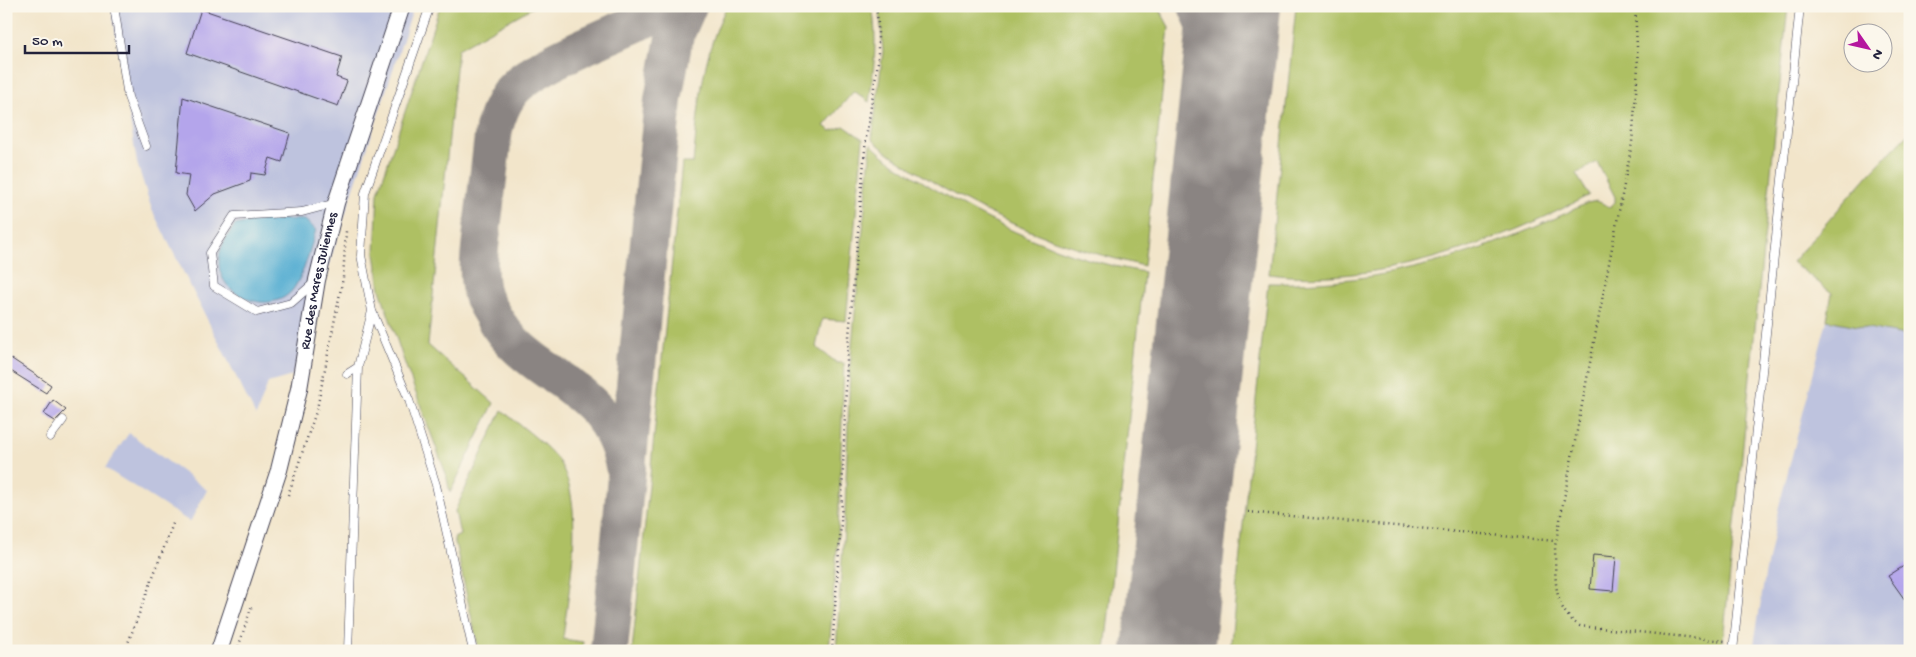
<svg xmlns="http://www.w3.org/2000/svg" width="1916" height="657" font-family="'Gochi Hand',sans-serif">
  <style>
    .industrial { fill: #bec3de }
    .green { fill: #aec064; stroke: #687150 }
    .water { fill: #55add2; stroke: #3c6886 }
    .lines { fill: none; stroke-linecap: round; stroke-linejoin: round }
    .taxiway { stroke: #8a8482; stroke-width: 38 }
    .runway { stroke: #8a8482; stroke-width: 92 }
    .building { fill: #b4a5eb }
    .service-casing { stroke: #413f50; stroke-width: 9 }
    .minor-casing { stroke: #413f50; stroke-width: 18 }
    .path { stroke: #413f50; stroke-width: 2.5; stroke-dasharray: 1 4; stroke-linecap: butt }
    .service { stroke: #fff; stroke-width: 8 }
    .minor { stroke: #fff; stroke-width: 16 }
    .labels { text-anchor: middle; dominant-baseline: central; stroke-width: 4.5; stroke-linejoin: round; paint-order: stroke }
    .street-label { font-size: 14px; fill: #22223b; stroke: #fbf7ec }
  </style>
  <rect width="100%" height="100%" fill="#fbf7ec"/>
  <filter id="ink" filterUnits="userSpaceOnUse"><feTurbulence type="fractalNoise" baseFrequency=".02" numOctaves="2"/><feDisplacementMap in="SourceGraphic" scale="10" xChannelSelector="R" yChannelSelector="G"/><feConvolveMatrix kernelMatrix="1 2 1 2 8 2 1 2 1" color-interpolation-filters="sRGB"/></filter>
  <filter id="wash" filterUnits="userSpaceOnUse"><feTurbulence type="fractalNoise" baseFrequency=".0096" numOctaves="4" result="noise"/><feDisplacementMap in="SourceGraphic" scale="20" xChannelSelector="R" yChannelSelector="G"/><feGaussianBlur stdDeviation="1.12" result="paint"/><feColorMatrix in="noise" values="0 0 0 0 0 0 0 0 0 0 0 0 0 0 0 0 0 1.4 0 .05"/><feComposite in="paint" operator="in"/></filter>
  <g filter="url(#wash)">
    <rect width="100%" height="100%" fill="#f2e5ca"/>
    <path class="industrial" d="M111 6H414L292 376 268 383 256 416 152 210 137 163Z
      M1827 320 1910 336V651H1753L1765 575 1778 510Z
      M129 433 207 490 190 522 105 468Z"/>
    <path class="green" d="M440 6H535L458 49 428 345 494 403 450 493 446 474 404 361 380 290 375 253 378 193Z
      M727 6H872C878 39 874 69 869 102L854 91 824 126 831 131 844 126 863 139 846 321 822 319 816 347 837 363H844L838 536 829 651H632L682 163H693C699 107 701 57 727 6Z
      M879 6H1158L1169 27 1144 266C1063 247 988 219 919 173 903 162 886 153 872 139L883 51Z
      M1296 6H1788L1722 651H1230L1268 283C1383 286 1485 254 1587 203L1597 201 1610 207 1615 202V197L1597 162 1576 174 1589 195C1500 243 1371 288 1269 274Z
      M1910 132V336L1827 320 1832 293 1792 262 1872 171Z
      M871 144C886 160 905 171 923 182 990 224 1065 259 1144 272L1105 651H836L845 513 850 366Z
      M502 410C519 425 540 439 554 455 589 496 568 589 563 639L583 642 582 651H479L454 538 460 535 455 511Z"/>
    <path class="water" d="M266 219 305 220 316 230C310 248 305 272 294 288 273 318 216 297 219 260 219 247 228 235 235 225Z"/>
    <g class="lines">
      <path class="taxiway" d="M1197 6C1220 51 1221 101 1220 150
        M624 466C607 381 528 379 493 316 489 309 484 302 482 295 475 270 481 245 483 220 487 190 490 160 494 129 497 117 501 105 509 94 534 60 631 30 671 6
        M609 651 663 100 674 38 688 6"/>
      <path class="runway" d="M1168 651 1235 6"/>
    </g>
    <g id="blocks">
      <path class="building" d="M201 9 342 57 336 77 347 81 338 106 187 53Z
        M183 97 290 133 282 162 270 158 265 175 251 173 250 181 215 194 195 211 186 195 189 175 176 173Z
        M6 355 51 385 46 393 6 368Z
        M53 400 66 410 55 421 44 414Z
        M1593 555 1616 557 1613 591 1590 589Z
        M1910 562V607L1888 576Z"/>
    </g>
  </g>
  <g filter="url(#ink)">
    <use href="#blocks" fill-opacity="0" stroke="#413f50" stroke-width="1"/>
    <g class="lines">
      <defs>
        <path id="service" d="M114 6 128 97 146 146
          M430 6 365 193 361 255 372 311 409 400 436 485 473 651
          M315 282 291 303 257 312 214 286 210 253 234 216 302 212 336 203
          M347 374 358 367
          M50 437 63 420
          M348 651 358 367 372 311
          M1733 651 1800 6"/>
        <g id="minor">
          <path id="s1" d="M219 651 279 470 299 389 317 280 336 203 402 6"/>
        </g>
      </defs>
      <use href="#service" class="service-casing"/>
      <use href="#minor" class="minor-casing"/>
      <path class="path" d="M1635 6 1638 67 1632 143 1555 546C1556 577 1551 608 1580 626L1725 641
        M288 495 317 409 343 278 346 231 344 229
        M1248 512 1555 541
        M125 651 174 521
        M237 651 252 605
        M832 651 841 523 847 360 866 138 878 62V24L876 6"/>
      <use href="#service" class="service"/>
      <use href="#minor" class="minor"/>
    </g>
  </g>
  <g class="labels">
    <g class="street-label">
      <text stroke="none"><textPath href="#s1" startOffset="384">Rue des Mares Juliennes</textPath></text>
    </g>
  </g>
  <rect width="1916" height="657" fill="none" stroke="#fbf7ec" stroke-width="25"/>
  <g transform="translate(1868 48) rotate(124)"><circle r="24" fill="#fbf7ec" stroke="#a4a2a5"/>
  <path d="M0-4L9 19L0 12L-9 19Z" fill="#b5179e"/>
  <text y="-8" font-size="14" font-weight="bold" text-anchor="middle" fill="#22223b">N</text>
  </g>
  <path d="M25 45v8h104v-8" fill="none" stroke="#22223b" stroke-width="2.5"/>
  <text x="32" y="45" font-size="15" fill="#22223b" stroke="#fbf7ec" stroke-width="4" paint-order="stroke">50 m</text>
</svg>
